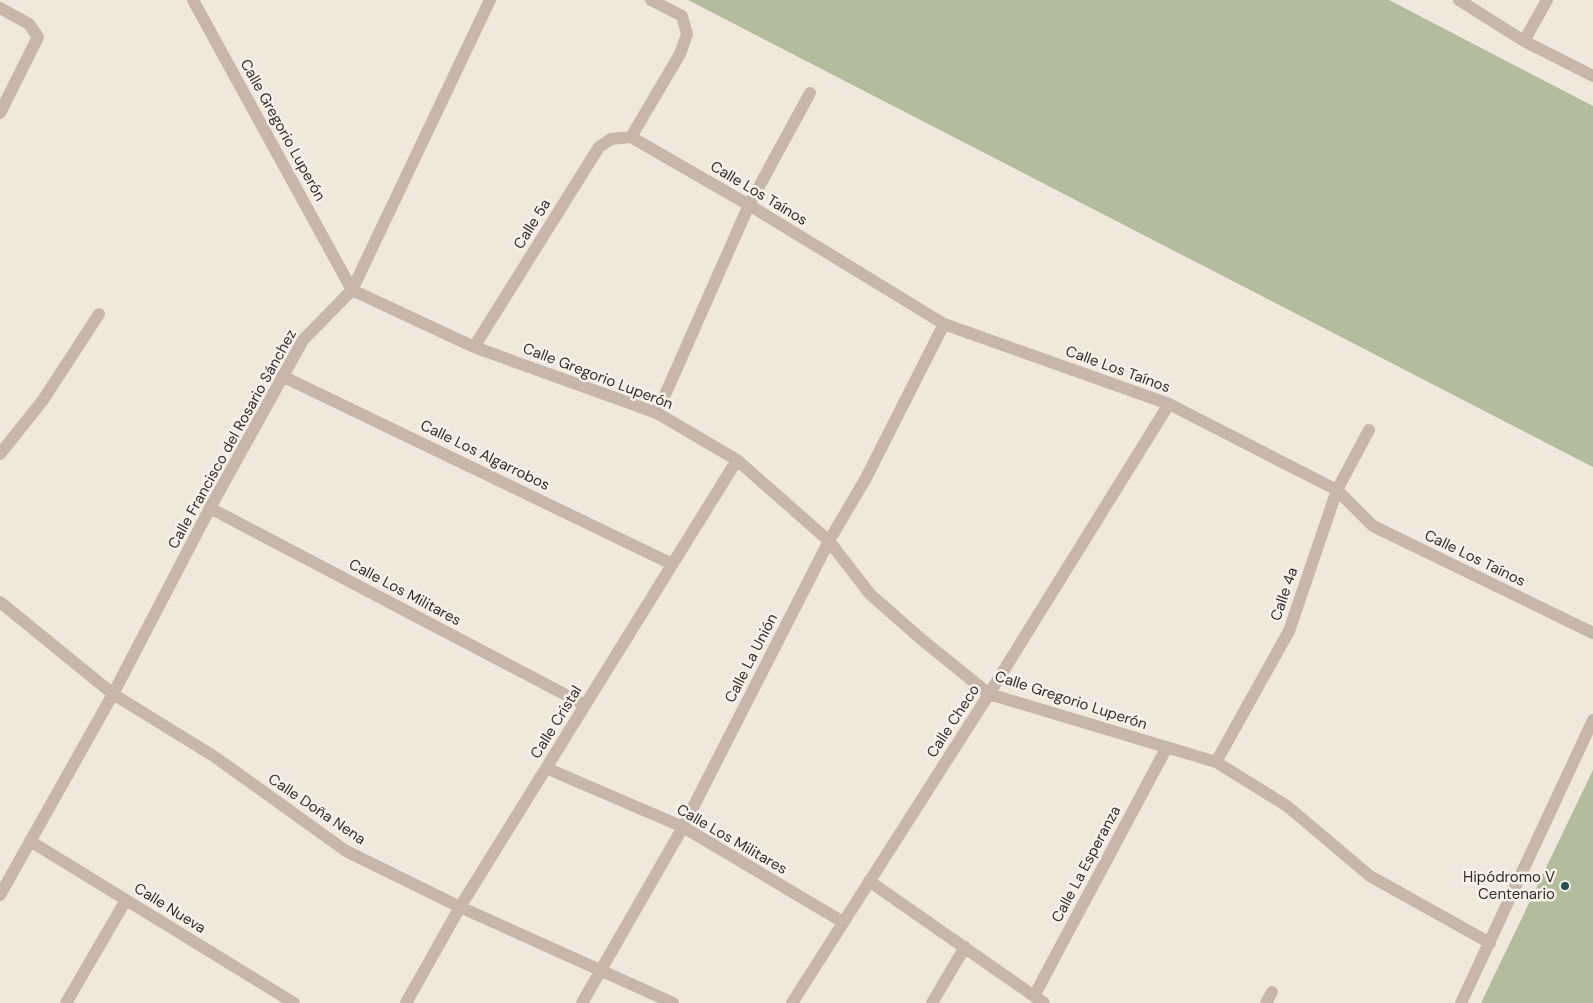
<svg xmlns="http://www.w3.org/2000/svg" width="1593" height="1003" font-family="'DM Sans',sans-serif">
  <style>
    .green { fill: #b3bd9e }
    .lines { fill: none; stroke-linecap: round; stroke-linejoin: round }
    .minor { stroke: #c7b7aa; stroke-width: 12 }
    .poi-dot { fill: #224f52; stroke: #f8f1e9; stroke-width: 2 }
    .labels { text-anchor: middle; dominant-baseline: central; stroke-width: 5; stroke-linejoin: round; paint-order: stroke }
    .street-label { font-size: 15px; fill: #352d29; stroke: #f8f1e9 }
    .poi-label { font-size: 15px; fill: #352d29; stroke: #f8f1e9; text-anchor: end }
  </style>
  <rect width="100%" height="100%" fill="#f0e7dd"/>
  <path class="green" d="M688 0H1389L1593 106V467Z
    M1593 770V1003H1481Z"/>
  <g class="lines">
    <path class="minor" d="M193 0 352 290 474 347 657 413 737 460 829 541 870 594 921 639 989 694 1216 762 1287 806 1370 876 1490 943
      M1459 0 1524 41 1593 76
      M0 8 29 24 38 37 0 113
      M1524 41 1547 0
      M631 137 749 205 944 324 1169 404 1337 490 1373 526 1593 633
      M631 137 680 54 687 34 682 16 651 0
      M474 347 599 147 611 139 631 137
      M282 376 672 564
      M657 413 749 205 810 93
      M0 454 43 400 99 314
      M210 508 585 705
      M0 602 113 694 215 757 346 851 460 907 673 1003
      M1216 762 1289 631 1337 490 1369 430
      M546 768 683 827 843 922
      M30 841 294 1003
      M869 881 1044 1003
      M0 895 113 694 210 508 303 340 352 290 490 0
      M1034 996 1167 747
      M66 1003 126 900
      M406 1003 460 907 737 460
      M582 1003 683 827 829 541 866 478 944 324
      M792 1003 989 694 1169 404
      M932 1003 965 947
      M1266 1003 1272 992
      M1461 1003 1593 720"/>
  </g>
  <circle class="poi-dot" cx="1565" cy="886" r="5"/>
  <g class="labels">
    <g class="street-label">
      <text transform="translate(283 130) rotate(61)">Calle Gregorio Luperón</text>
      <text transform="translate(759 193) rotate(31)">Calle Los Taínos</text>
      <text transform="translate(532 224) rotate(-58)">Calle 5a</text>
      <text transform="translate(1118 369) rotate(20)">Calle Los Taínos</text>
      <text transform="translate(598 376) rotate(21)">Calle Gregorio Luperón</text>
      <text transform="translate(232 439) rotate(-61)">Calle Francisco del Rosario Sánchez</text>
      <text transform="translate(485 455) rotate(26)">Calle Los Algarrobos</text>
      <text transform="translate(1475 558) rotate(26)">Calle Los Taínos</text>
      <text transform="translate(405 592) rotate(28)">Calle Los Militares</text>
      <text transform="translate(1284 594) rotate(-71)">Calle 4a</text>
      <text transform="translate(751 658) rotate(-63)">Calle La Unión</text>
      <text transform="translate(1071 700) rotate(18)">Calle Gregorio Luperón</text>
      <text transform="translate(953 721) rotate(-57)">Calle Checo</text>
      <text transform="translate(556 722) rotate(-58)">Calle Cristal</text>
      <text transform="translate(317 809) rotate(34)">Calle Doña Nena</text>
      <text transform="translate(732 839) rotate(30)">Calle Los Militares</text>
      <text transform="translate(1086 864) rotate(-62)">Calle La Esperanza</text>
      <text transform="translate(170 908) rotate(32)">Calle Nueva</text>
    </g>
    <g class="poi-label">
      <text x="1555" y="877">Hipódromo V<tspan x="1555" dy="17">Centenario</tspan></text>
    </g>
  </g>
</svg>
